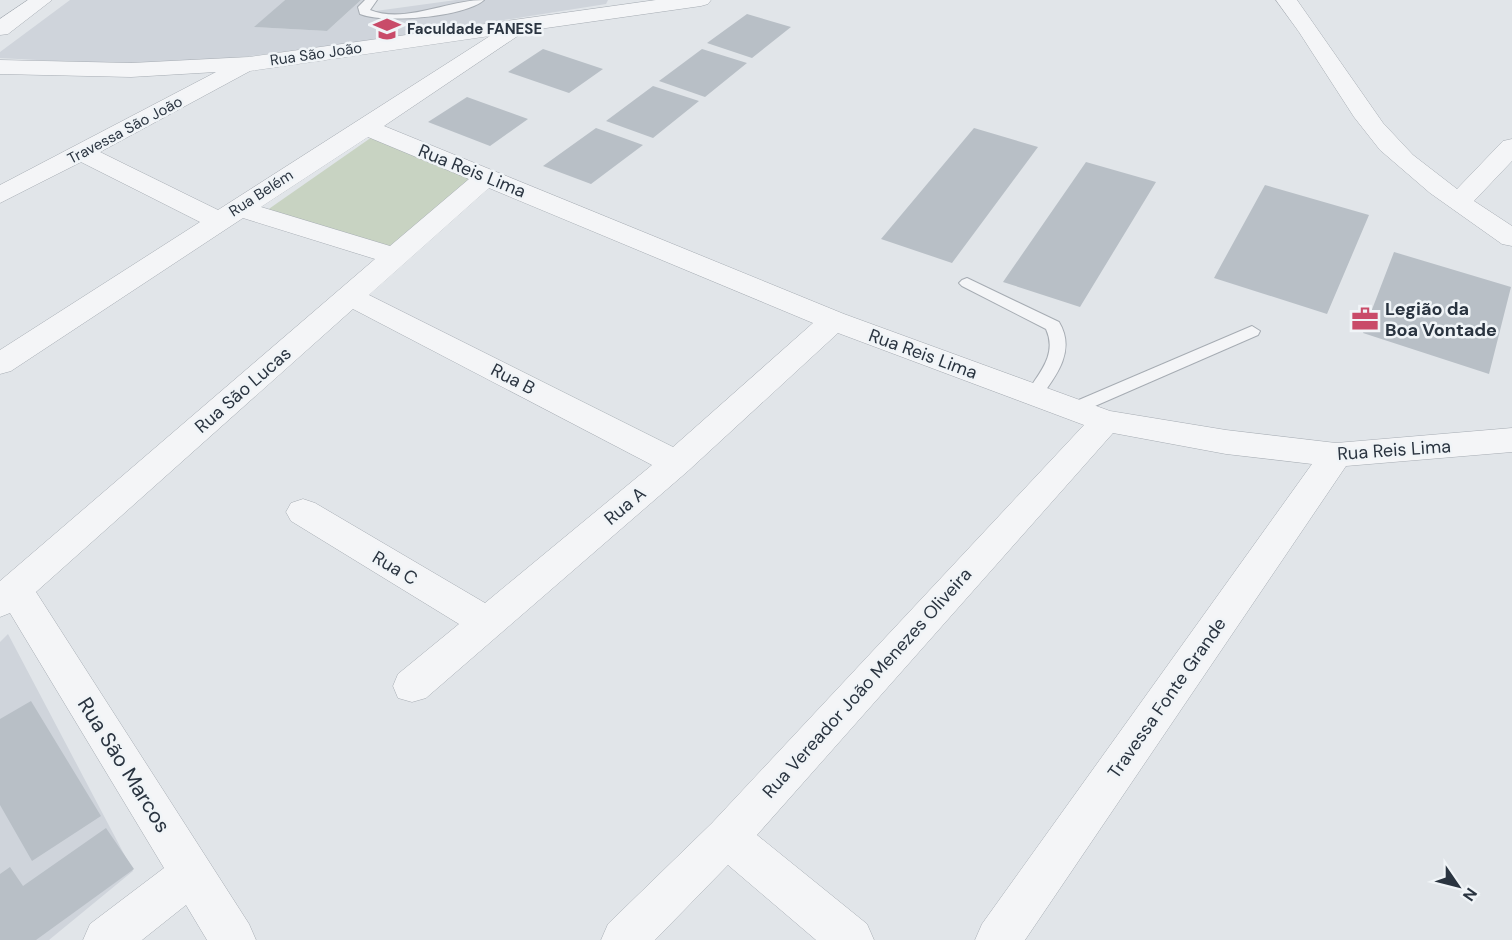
<svg xmlns="http://www.w3.org/2000/svg" width="1512" height="940" font-family="'DM Sans',sans-serif">
  <style>
    .built { fill: #cfd4db }
    .green { fill: #c8d3c2 }
    .building { fill: #b8bfc6 }
    .lines { fill: none; stroke-linecap: round; stroke-linejoin: round }
    .lane-casing { stroke: #a6acb3; stroke-width: 2 }
    .street-casing { stroke: #a6acb3; stroke-width: 1 }
    .lane { fill: #f4f5f7; fill-rule: evenodd }
    .street { fill: #f4f5f7; fill-rule: evenodd }
    .labels { text-anchor: middle; dominant-baseline: central; stroke-width: 5; stroke-linejoin: round; paint-order: stroke }
    .far-poi-label { font-size: 15px; font-weight: bold; fill: #2a3440; stroke: #f0f4f7; text-anchor: start }
    .far-street-label { font-size: 15px; fill: #2a3440; stroke: #f0f4f7 }
    .street-label { font-size: 18px; fill: #2a3440; stroke: #f0f4f7 }
    .poi-label { font-size: 18px; font-weight: bold; fill: #2a3440; stroke: #f0f4f7; text-anchor: start }
    .near-street-label { font-size: 21px; fill: #2a3440; stroke: #f0f4f7 }
  </style>
  <rect width="100%" height="100%" fill="#e1e5e9"/>
  <path class="built" d="M70 0H285L255 27 327 31 361 0H373L361 13 456 0H608L606 4 345 45 198 62 128 65 0 58V52Z
    M8 634 133 871 49 940H0V642Z"/>
  <path class="green" d="M372 137 483 178 382 258 263 213Z"/>
  <path class="building" d="M285 0H361L327 31 254 27Z
    M747 14 791 27 752 58 707 43Z
    M543 49 603 69 569 93 508 72Z
    M702 49 747 63 705 97 659 81Z
    M653 86 699 101 653 138 606 121Z
    M467 97 528 119 490 146 428 122Z
    M596 128 643 145 591 184 543 166Z
    M974 128 1038 147 952 263 881 239Z
    M1086 162 1156 182 1080 307 1003 282Z
    M1265 185 1369 215 1327 314 1214 278Z
    M1394 252 1511 287 1489 374 1363 333Z
    M31 701 101 816 32 861 0 805V719Z
    M106 828 134 869 36 940H0V874L10 867 23 886Z"/>
  <g class="lines">
    <defs>
      <path id="lane" d="M365 0H377L370 10C405 24 448 0 484 0 465 17 384 24 360 14L358 7Z
        M967 278 1059 322C1076 350 1057 375 1040 398H1028L1026 394C1038 374 1058 355 1046 329L962 286 959 283 962 280Z
        M1252 326 1260 331 1258 335 1079 413H1067L1064 409 1067 405Z"/>
      <path id="street" d="M28 0H52L8 34 0 35V19Z
        M656 0H711L708 4 701 6 525 31 384 126 844 314 1110 411 1226 430 1336 443 1512 428V452L1346 466 1025 940H975L982 924 1312 464 1226 454 1113 433 757 835 867 924 874 940H816L728 865 655 940H601L608 924 712 823 1084 425 838 333 688 471 426 698 412 702 398 698 393 686 398 674 459 624 291 521 286 512 291 503 303 499 315 503 485 603 652 465 353 309 36 592 249 924 256 940H207L186 905 142 940H83L90 924 164 868 10 613 0 617V581L375 259 243 218 11 371 0 374V350L200 222 81 162 0 203V185L216 72 131 77 0 74V60L131 63 249 57ZM490 36 218 210 100 152 250 71ZM368 137 469 179 390 246 261 207ZM489 188 813 323 673 447 369 295Z
        M1276 0H1297L1383 123 1413 155 1457 189 1503 141 1512 139V161L1474 201 1512 226V246L1502 244 1430 193 1380 150 1354 117 1299 32Z"/>
    </defs>
    <use href="#lane" class="lane-casing"/>
    <use href="#street" class="street-casing"/>
    <use href="#lane" class="lane"/>
    <use href="#street" class="street"/>
  </g>
  <defs>
    <symbol id="university-bare" viewBox="-9 -9 18 18"><path d="M0-5L7-2L0 1L-7-2ZM-4 1L0 2.5L4 1V4Q0 6-4 4Z" fill="#c94b69" stroke="#f0f4f7" stroke-width="2.5" paint-order="stroke"/></symbol>
    <symbol id="office-bare" viewBox="-9 -9 18 18"><path d="M-6-3h4V-5.5h4V-3h4V5H-6ZM-1-4.5V-3h2v-1.5ZM-6 0V1H6V0Z" fill="#c94b69" stroke="#f0f4f7" stroke-width="2.5" paint-order="stroke"/></symbol>
  </defs>
  <g fill-rule="evenodd">
    <use href="#university-bare" x="368" y="10" width="38" height="38"/>
    <use href="#office-bare" x="1346" y="300" width="38" height="38"/>
  </g>
  <g class="labels">
    <g class="far-poi-label">
      <text x="407" y="29">Faculdade FANESE</text>
    </g>
    <g class="far-street-label">
      <text transform="translate(316 54) rotate(-8)">Rua São João</text>
      <text transform="translate(125 130) rotate(-28)">Travessa São João</text>
      <text transform="translate(261 193) rotate(-33)">Rua Belém</text>
    </g>
    <g class="street-label">
      <text transform="translate(472 171) rotate(22)">Rua Reis Lima</text>
      <text transform="translate(923 354) rotate(20)">Rua Reis Lima</text>
      <text transform="translate(513 379) rotate(27)">Rua B</text>
      <text transform="translate(243 390) rotate(-41)">Rua São Lucas</text>
      <text transform="translate(1394 450) rotate(-4)">Rua Reis Lima</text>
      <text transform="translate(625 506) rotate(-40)">Rua A</text>
      <text transform="translate(395 568) rotate(31)">Rua C</text>
      <text transform="translate(867 683) rotate(-48)">Rua Vereador João Menezes Oliveira</text>
      <text transform="translate(1167 698) rotate(-55)">Travessa Fonte Grande</text>
    </g>
    <g class="poi-label">
      <text x="1385" y="309">Legião da<tspan x="1385" dy="21">Boa Vontade</tspan></text>
    </g>
    <g class="near-street-label">
      <text transform="translate(124 765) rotate(58)">Rua São Marcos</text>
    </g>
  </g>
  <g transform="translate(1458 886) rotate(125)" stroke="#f0f4f7" stroke-width="4.5" paint-order="stroke">
  <path d="M0-4.5L10 22L0 15L-10 22Z" fill="#2a3440"/>
  <text y="-9" font-size="16" font-weight="bold" text-anchor="middle" fill="#2a3440">N</text>
  </g>
</svg>
